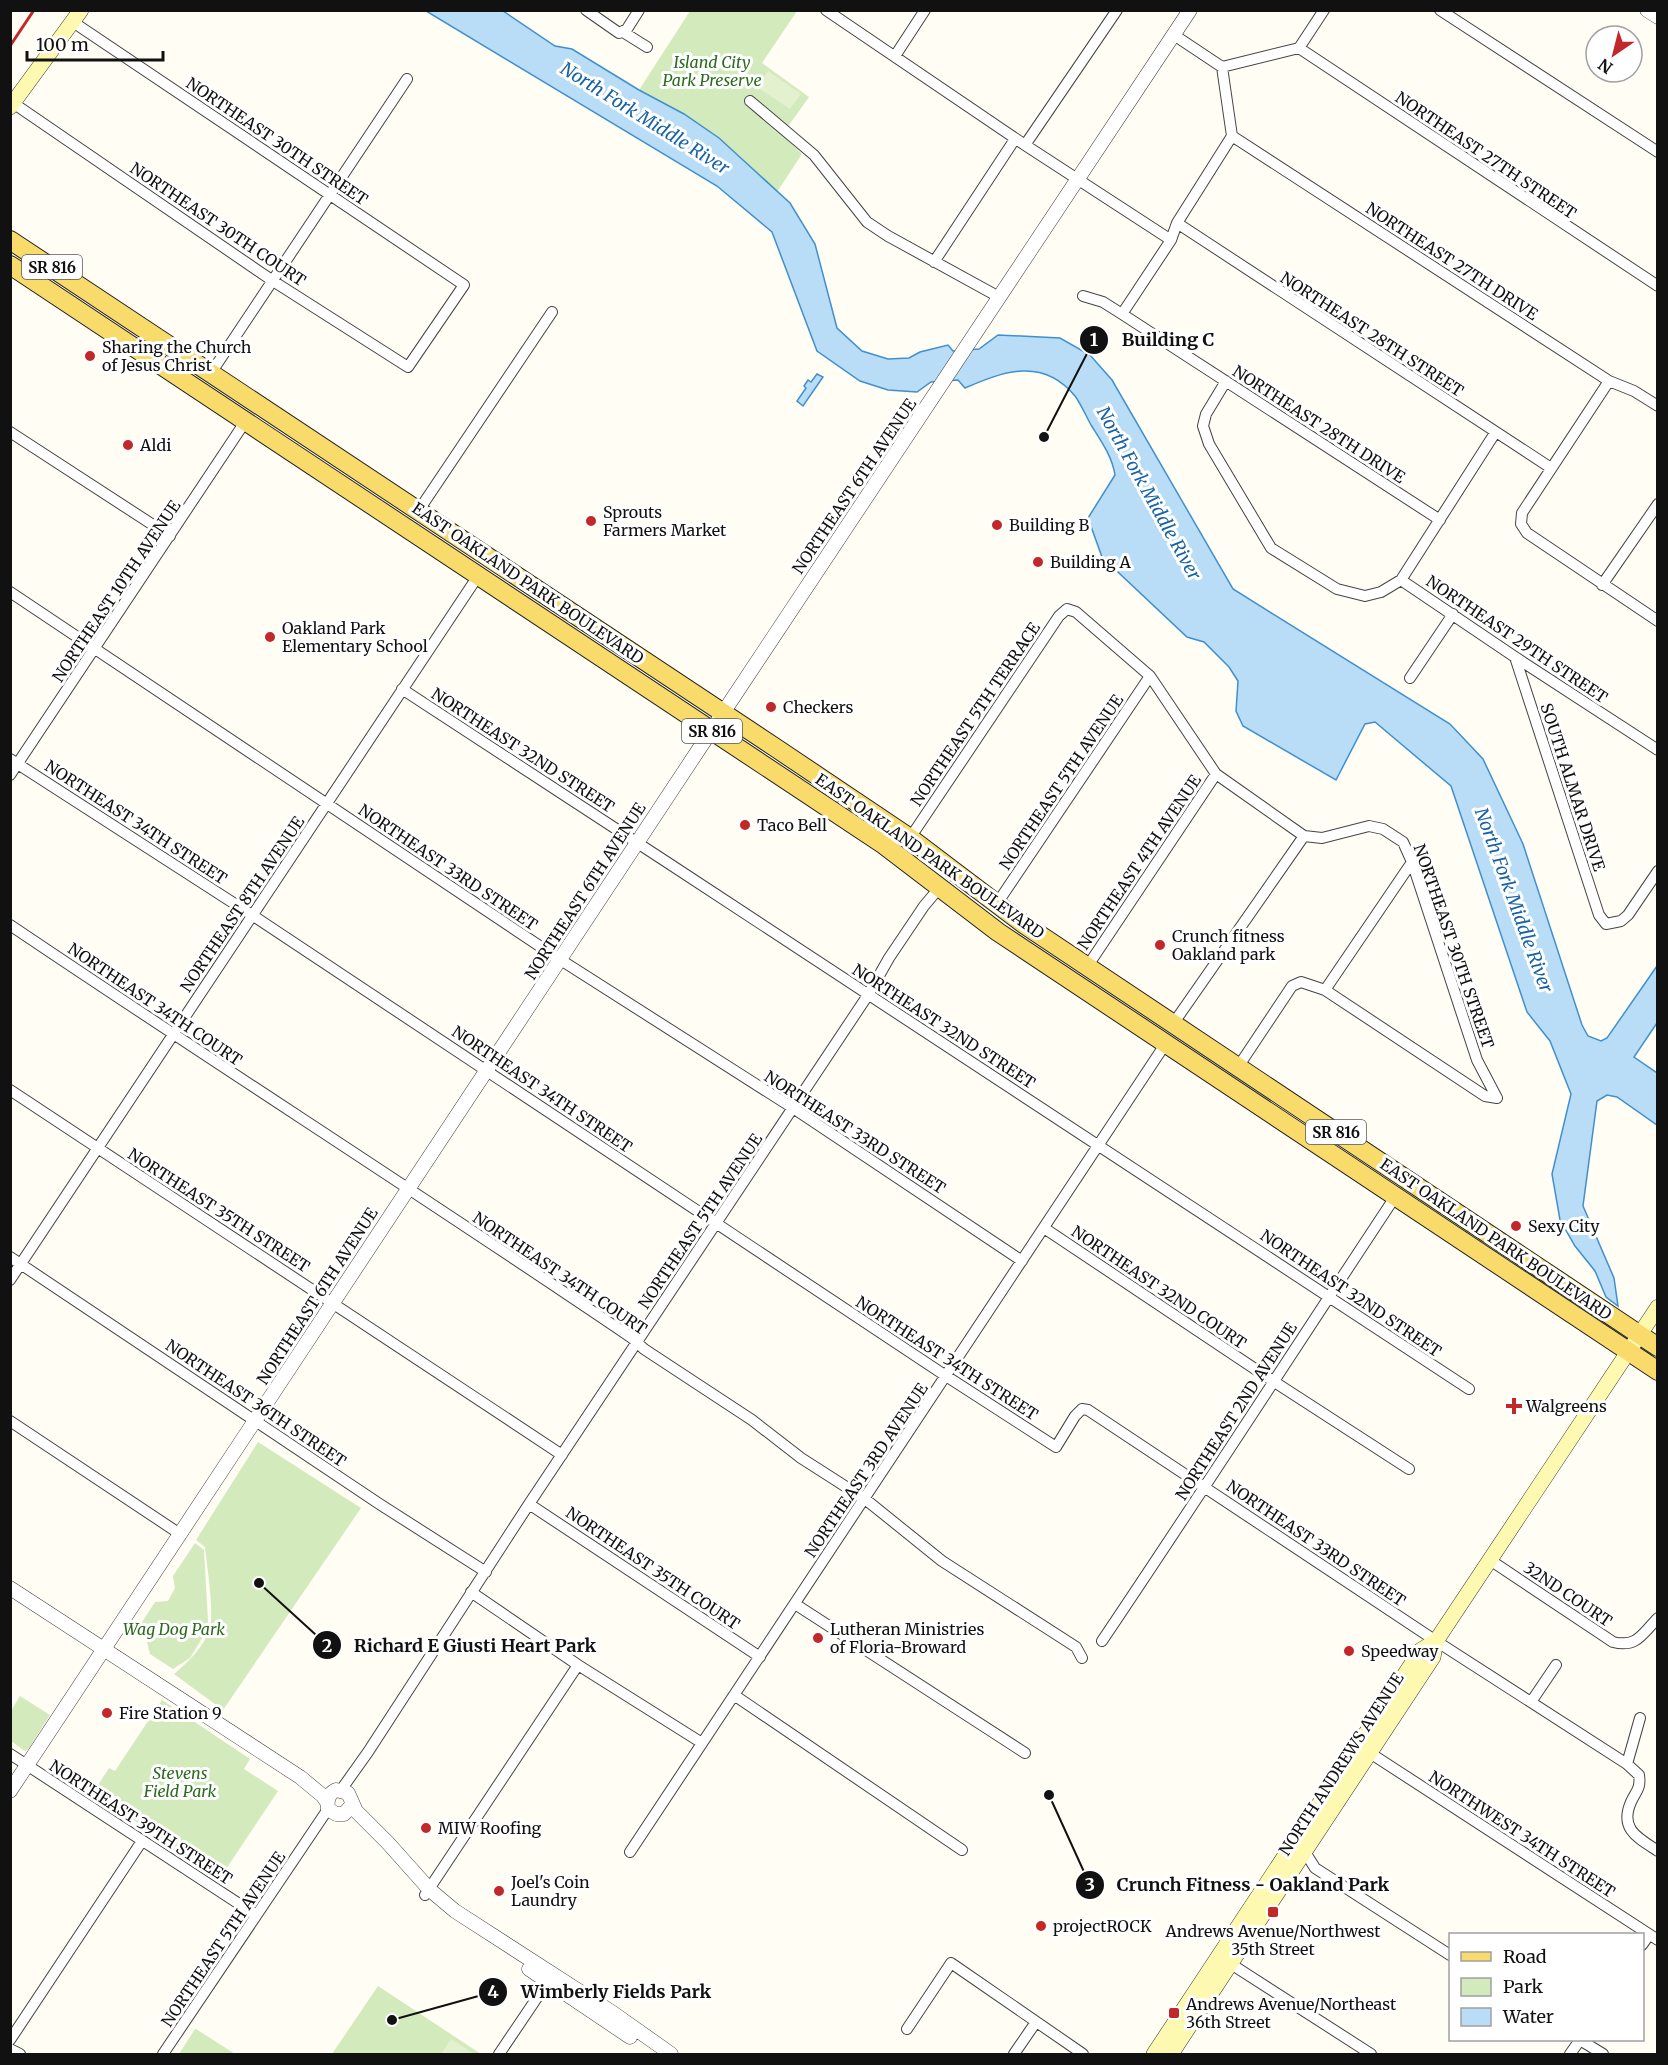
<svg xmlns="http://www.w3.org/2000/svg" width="1668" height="2065" font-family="Merriweather,serif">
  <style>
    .green { fill: #d3eabd }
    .pitch { fill: #e4f1cf }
    .water { fill: #b9ddf6; stroke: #4090cd; stroke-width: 1.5 }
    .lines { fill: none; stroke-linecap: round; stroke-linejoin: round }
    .minor-casing { stroke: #444; stroke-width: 12 }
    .tertiary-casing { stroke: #444; stroke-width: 15 }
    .secondary-casing { stroke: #333; stroke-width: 16 }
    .primary-casing { stroke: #222; stroke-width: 20 }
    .minor { stroke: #fff; stroke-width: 10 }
    .tertiary { stroke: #fff; stroke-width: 14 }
    .secondary { stroke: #fef9b0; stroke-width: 15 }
    .primary { stroke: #f8db6b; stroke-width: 18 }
    .rail { stroke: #c22729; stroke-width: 3 }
    .poi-dot { fill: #c22729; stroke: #fff; stroke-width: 2 }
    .labels { text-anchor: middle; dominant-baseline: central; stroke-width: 6; stroke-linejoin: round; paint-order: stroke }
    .shield { fill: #fff; stroke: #585858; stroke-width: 1.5 }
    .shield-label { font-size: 15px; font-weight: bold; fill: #111 }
    .park-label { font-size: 16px; font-style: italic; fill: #2c6a1f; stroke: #fff }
    .street-label { font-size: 16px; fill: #111; stroke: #fff }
    .poi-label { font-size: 16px; fill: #111; stroke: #fff; text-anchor: start }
    .water-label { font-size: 18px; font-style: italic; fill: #1862a4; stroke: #fff }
    .leader { fill: none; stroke: #111; stroke-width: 2 }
    .callout-dot { fill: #111; stroke: #fff; stroke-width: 2 }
    .mark-label { font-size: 18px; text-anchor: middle; font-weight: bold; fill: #fff }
    .callout-label { font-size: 18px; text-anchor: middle; font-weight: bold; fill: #111; stroke: #fff; stroke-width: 6; stroke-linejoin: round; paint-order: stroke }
  </style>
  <rect width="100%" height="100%" fill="#fffdf4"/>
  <path class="green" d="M690 11H797L762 63 809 97 782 135 802 154 777 192 719 138 684 114 639 90Z
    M258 1442 361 1508 223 1710 174 1674C188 1662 202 1649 209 1631 215 1613 207 1568 205 1547L196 1540Z
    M195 1543 204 1550 208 1621 206 1632 190 1658 173 1669 150 1654 142 1622 155 1602 168 1601 175 1588 173 1576Z
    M20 1696 50 1715 29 1748 25 1751 11 1741V1711Z
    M162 1700 250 1759 244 1769 278 1791 224 1872 215 1874 93 1793 109 1768 115 1771Z
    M378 1986 481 2054H332Z
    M195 2029H196L235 2054H179Z"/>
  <path class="pitch" d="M768 71 801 94 790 109 757 87Z
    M451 2039 473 2053 472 2054H441Z"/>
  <path class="water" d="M426 11H503L555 46 572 49 639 90 684 114 719 138 790 203 815 244 837 328 862 351 888 359 909 358 920 352 948 345 953 351 979 349 998 335 1060 338 1090 355 1112 380 1233 589 1450 724 1483 759 1523 844 1582 1025 1588 1036 1601 1041 1607 1038 1657 966V1023L1634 1057 1657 1073V1125L1617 1097 1607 1095 1597 1101 1583 1206 1614 1278 1618 1306 1606 1297 1595 1271 1575 1246 1560 1220 1552 1174 1571 1094 1550 1041 1527 1012 1451 786 1375 722 1365 724 1336 780 1243 726 1236 711 1238 681 1229 667 1204 642 1187 637 1102 557 1088 518 1115 475C1112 456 1101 441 1091 425 1086 416 1081 404 1075 396 1043 357 1004 371 965 388L958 380 931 382 917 392 888 390 860 381 817 351 772 232 717 186Z
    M817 374 823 377 803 406 797 401 806 388 804 386 808 380 811 382Z"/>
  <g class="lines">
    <defs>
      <path id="minor" d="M586 10 619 33 627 29 639 10
        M826 10 1025 145 1171 240
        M1440 10 1658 152
        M623 32 647 47
        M1174 35 1222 67
        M1299 48 1658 286
        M895 56 925 10
        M1222 67 1299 48 1324 10
        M750 101 814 155 867 222 888 236 999 297
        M13 103 273 281 408 367 464 285 73 22
        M1232 136 1609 381 1634 391 1658 406
        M1025 145 1117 10
        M1177 223 1551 468
        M934 262 1015 139
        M1083 296 1103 302 1122 314 1440 520
        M1122 314 1171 240 1177 223 1232 136 1222 67
        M211 373 407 79
        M1226 381 1206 414 1203 426 1209 444 1271 548 1337 589 1365 596 1381 592 1401 580 1495 433
        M1609 381 1522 513 1521 524 1527 533 1658 621
        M10 432 170 536
        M419 510 552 312
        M1401 580 1515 657 1658 750
        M1602 585 1658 504
        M10 592 553 955 793 1108 1022 1261
        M1515 657 1599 915 1606 924 1621 921 1628 915 1658 871
        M1410 678 1453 614
        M402 689C758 922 1115 1154 1469 1389
        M10 759 252 915 946 1376 1056 1447 1075 1416 1082 1409 1088 1410 1436 1641 1627 1764 1639 1775C1641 1789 1636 1791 1631 1802 1619 1829 1638 1838 1658 1851
        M10 775 245 422
        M910 838 1059 616 1067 609 1076 612 1150 676 1216 774 1304 836 1322 838 1369 826 1383 829 1403 842 1412 862 1477 1060 1497 1098
        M996 905 1150 676
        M10 925C216 1064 426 1198 632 1338L644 1349 752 1420 801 1458 865 1499 942 1561 1076 1647 1082 1658
        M1087 967 1216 774
        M1325 990 1412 862
        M1173 1024 1304 836
        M1238 1067 1292 986 1301 982 1325 990 1485 1096 1497 1098
        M10 1090 562 1455
        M1044 1228 1273 1381 1409 1469
        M10 1257 381 1505 486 1572
        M10 1280 478 576
        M10 1421 180 1534
        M529 1504 760 1657
        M1490 1560 1613 1642C1637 1648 1642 1634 1658 1618
        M471 1592 578 1665 702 1743
        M795 1604 1025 1753
        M1102 1641C1201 1494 1297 1345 1395 1197
        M734 1695 962 1850
        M1531 1702 1556 1665
        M1370 1753 1658 1940
        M10 1754 256 1915
        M1627 1764 1640 1718
        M341 1790 368 1752 529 1504 868 995 889 958 924 906 940 887
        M1300 1849 1305 1852 1315 1868 1450 1955
        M630 1852 1166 1043
        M425 1895 578 1665
        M1642 1945 1649 1935
        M1231 1964 1371 2054
        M907 2029 951 1963 1083 2054
        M10 2040 142 1841
        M1580 2040 1603 2054
        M10 2049 20 2054
        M163 2054 328 1809
        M499 2054 551 1977
        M1014 2054 1036 2022
        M1570 2054 1580 2040"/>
      <path id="tertiary" d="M1647 10 1658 17
        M10 1588 300 1777 323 1796 327 1802
        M10 1791 705 740 1190 10
        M352 1805 344 1814H336L328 1809C327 1800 328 1794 336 1790L348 1793 356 1811 388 1843 430 1890 455 1911 613 2013 671 2054
        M529 1969 630 2037"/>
      <path id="secondary" d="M10 107 81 10
        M1154 2054 1421 1650 1436 1641
        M1171 2054 1433 1657 1436 1641 1658 1307"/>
      <path id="primary" d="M10 240 776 748 910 838 1025 925 1658 1347
        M10 265 884 845 998 932 1658 1371"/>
    </defs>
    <use href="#minor" class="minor-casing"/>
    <use href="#tertiary" class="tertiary-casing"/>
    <use href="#secondary" class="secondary-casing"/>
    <use href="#primary" class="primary-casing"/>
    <use href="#minor" class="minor"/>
    <use href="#tertiary" class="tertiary"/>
    <use href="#secondary" class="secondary"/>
    <use href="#primary" class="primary"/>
    <path class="rail" d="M10 46 34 10"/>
  </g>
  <g class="poi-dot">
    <circle cx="90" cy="356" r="6"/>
    <circle cx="128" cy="445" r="6"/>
    <circle cx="591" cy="521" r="6"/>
    <circle cx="997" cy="525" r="6"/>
    <circle cx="1038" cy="562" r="6"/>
    <circle cx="270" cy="637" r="6"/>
    <circle cx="771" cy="707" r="6"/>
    <circle cx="745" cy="825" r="6"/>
    <circle cx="1160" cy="945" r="6"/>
    <circle cx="1516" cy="1226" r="6"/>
    <path d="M1511 1397h6v6h6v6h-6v6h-6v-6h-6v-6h6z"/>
    <circle cx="818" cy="1638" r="6"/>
    <circle cx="1349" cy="1651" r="6"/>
    <circle cx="107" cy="1713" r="6"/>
    <circle cx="426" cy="1828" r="6"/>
    <circle cx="499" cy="1891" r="6"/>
    <rect x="1267" y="1906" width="12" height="12" rx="3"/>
    <circle cx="1041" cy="1926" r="6"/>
    <rect x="1168" y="2007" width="12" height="12" rx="3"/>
  </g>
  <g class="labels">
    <g class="shield">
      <rect x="22" y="255" width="60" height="24" rx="4.5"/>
      <rect x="682" y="719" width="60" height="24" rx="4.5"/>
      <rect x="1306" y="1120" width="60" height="24" rx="4.5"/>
    </g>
    <g class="shield-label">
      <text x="52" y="267">SR 816</text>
      <text x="712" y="731">SR 816</text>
      <text x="1336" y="1132">SR 816</text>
    </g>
    <g class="park-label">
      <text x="712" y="62">Island City<tspan x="712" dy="18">Park Preserve</tspan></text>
      <text x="174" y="1629">Wag Dog Park</text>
      <text x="180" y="1773">Stevens<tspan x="180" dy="18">Field Park</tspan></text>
    </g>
    <g class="street-label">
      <text transform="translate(277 141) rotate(34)">NORTHEAST 30TH STREET</text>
      <text transform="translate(1486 155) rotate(34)">NORTHEAST 27TH STREET</text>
      <text transform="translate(218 224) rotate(34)">NORTHEAST 30TH COURT</text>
      <text transform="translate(1452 261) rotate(33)">NORTHEAST 27TH DRIVE</text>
      <text transform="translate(1372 334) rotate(33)">NORTHEAST 28TH STREET</text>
      <text transform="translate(1319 424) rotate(33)">NORTHEAST 28TH DRIVE</text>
      <text transform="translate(854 486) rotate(-56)">NORTHEAST 6TH AVENUE</text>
      <text transform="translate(528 583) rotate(34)">EAST OAKLAND PARK BOULEVARD</text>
      <text transform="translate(116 591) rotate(-56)">NORTHEAST 10TH AVENUE</text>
      <text transform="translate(1517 639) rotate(34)">NORTHEAST 29TH STREET</text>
      <text transform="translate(975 714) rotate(-56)">NORTHEAST 5TH TERRACE</text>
      <text transform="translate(523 750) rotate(33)">NORTHEAST 32ND STREET</text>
      <text transform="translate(1061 782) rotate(-56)">NORTHEAST 5TH AVENUE</text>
      <text transform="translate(1573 787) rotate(72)">SOUTH ALMAR DRIVE</text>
      <text transform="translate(136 822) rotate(33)">NORTHEAST 34TH STREET</text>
      <text transform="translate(930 856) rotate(35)">EAST OAKLAND PARK BOULEVARD</text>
      <text transform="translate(1139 862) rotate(-56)">NORTHEAST 4TH AVENUE</text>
      <text transform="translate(448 867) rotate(34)">NORTHEAST 33RD STREET</text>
      <text transform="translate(585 891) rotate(-57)">NORTHEAST 6TH AVENUE</text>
      <text transform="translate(242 904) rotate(-56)">NORTHEAST 8TH AVENUE</text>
      <text transform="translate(1454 946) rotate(71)">NORTHEAST 30TH STREET</text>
      <text transform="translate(155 1004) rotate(34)">NORTHEAST 34TH COURT</text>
      <text transform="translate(944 1026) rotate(33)">NORTHEAST 32ND STREET</text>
      <text transform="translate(542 1089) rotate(34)">NORTHEAST 34TH STREET</text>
      <text transform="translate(855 1132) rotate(33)">NORTHEAST 33RD STREET</text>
      <text transform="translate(219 1210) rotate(33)">NORTHEAST 35TH STREET</text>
      <text transform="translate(700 1221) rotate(-56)">NORTHEAST 5TH AVENUE</text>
      <text transform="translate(1496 1239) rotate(34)">EAST OAKLAND PARK BOULEVARD</text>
      <text transform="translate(560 1273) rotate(34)">NORTHEAST 34TH COURT</text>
      <text transform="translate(1159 1287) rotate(34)">NORTHEAST 32ND COURT</text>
      <text transform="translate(1351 1293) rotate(34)">NORTHEAST 32ND STREET</text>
      <text transform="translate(317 1296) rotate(-57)">NORTHEAST 6TH AVENUE</text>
      <text transform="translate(947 1358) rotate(33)">NORTHEAST 34TH STREET</text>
      <text transform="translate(256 1403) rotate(34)">NORTHEAST 36TH STREET</text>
      <text transform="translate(1236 1411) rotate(-57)">NORTHEAST 2ND AVENUE</text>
      <text transform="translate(866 1470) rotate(-56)">NORTHEAST 3RD AVENUE</text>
      <text transform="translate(1316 1543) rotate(34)">NORTHEAST 33RD STREET</text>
      <text transform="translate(653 1568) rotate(34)">NORTHEAST 35TH COURT</text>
      <text transform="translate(1568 1594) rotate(34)">32ND COURT</text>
      <text transform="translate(1341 1764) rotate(-57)">NORTH ANDREWS AVENUE</text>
      <text transform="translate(141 1822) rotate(33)">NORTHEAST 39TH STREET</text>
      <text transform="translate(1522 1834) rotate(33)">NORTHWEST 34TH STREET</text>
      <text transform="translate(223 1939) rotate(-56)">NORTHEAST 5TH AVENUE</text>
    </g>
    <g class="poi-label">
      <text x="102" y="347">Sharing the Church<tspan x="102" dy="18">of Jesus Christ</tspan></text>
      <text x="140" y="445">Aldi</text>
      <text x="603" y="512">Sprouts<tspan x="603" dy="18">Farmers Market</tspan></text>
      <text x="1009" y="525">Building B</text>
      <text x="1050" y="562">Building A</text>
      <text x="282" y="628">Oakland Park<tspan x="282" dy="18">Elementary School</tspan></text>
      <text x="783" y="707">Checkers</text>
      <text x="757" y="825">Taco Bell</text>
      <text x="1172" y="936">Crunch fitness<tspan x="1172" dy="18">Oakland park</tspan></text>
      <text x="1528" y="1226">Sexy City</text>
      <text x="1526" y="1406">Walgreens</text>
      <text x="830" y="1629">Lutheran Ministries<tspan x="830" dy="18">of Floria-Broward</tspan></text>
      <text x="1361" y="1651">Speedway</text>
      <text x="119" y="1713">Fire Station 9</text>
      <text x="438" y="1828">MIW Roofing</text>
      <text x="511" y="1882">Joel's Coin<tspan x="511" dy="18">Laundry</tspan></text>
      <text x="1053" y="1926">projectROCK</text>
      <text x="1273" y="1931" text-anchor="middle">Andrews Avenue/Northwest<tspan x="1273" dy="18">35th Street</tspan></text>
      <text x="1186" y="2004">Andrews Avenue/Northeast<tspan x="1186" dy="18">36th Street</tspan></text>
    </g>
    <g class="water-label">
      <text transform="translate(645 118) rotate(32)">North Fork Middle River</text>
      <text transform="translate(1149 493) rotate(61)">North Fork Middle River</text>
      <text transform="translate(1514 900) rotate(70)">North Fork Middle River</text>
    </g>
  </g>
  <path class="leader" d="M1044 437L1094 340M259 1583L327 1645M1049 1795L1090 1885M392 2020L493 1992"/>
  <g class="callout-dot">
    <circle cx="1044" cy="437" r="6"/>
    <circle cx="259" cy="1583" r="6"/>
    <circle cx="1049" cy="1795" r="6"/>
    <circle cx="392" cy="2020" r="6"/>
    <circle cx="1094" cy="340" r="15"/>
    <circle cx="327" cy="1645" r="15"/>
    <circle cx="1090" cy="1885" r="15"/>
    <circle cx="493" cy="1992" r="15"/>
  </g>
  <g class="mark-label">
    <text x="1094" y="346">1</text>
    <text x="327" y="1652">2</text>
    <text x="1090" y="1891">3</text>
    <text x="493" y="1998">4</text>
  </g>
  <g class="callout-label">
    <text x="1168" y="346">Building C</text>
    <text x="475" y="1652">Richard E Giusti Heart Park</text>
    <text x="1253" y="1891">Crunch Fitness - Oakland Park</text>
    <text x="616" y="1998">Wimberly Fields Park</text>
  </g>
  <rect width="1668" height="2065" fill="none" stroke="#111111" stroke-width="24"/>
  <rect x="1449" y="1933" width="195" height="108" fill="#ffffff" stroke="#a0a0a0" stroke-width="1.5"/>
  <rect x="1461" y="1952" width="30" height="9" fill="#f8db6b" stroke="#a0a0a0" stroke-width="1.5"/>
  <text x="1503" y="1963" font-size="18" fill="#111111">Road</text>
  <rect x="1461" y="1978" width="30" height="18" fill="#d3eabd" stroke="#a0a0a0" stroke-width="1.5"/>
  <text x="1503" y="1993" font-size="18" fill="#111111">Park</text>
  <rect x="1461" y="2008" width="30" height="18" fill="#b9ddf6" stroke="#a0a0a0" stroke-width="1.5"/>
  <text x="1503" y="2023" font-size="18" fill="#111111">Water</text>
  <g transform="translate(1614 54) rotate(215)"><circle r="28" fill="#ffffff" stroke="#a0a0a0" stroke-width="1.5"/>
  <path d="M0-4.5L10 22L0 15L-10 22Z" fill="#c22729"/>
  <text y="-9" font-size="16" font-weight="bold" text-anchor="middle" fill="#111111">N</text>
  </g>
  <path d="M27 51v9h136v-9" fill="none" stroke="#111111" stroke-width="3"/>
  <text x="36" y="51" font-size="18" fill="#111111" stroke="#ffffff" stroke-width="4.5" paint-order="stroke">100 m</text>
</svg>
